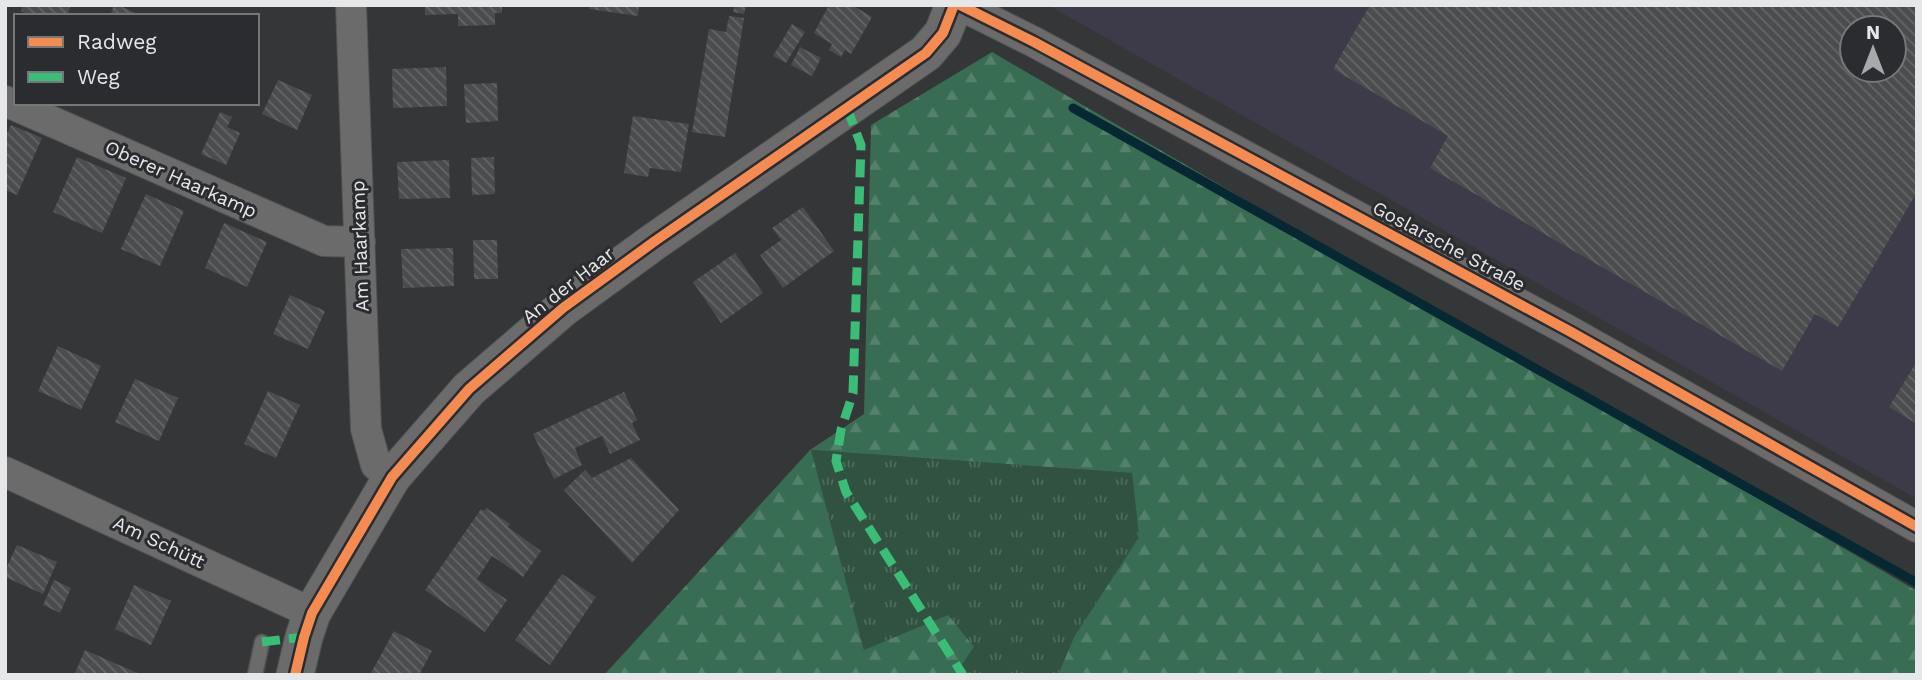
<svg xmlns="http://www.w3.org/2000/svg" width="1922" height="680" font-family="'Work Sans',sans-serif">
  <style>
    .commercial { fill: #3d3a49; fill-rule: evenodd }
    .grass { fill: url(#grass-tufts) }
    .forest { fill: url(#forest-firs) }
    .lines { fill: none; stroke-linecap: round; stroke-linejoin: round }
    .stream { stroke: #052833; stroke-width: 9 }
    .building { fill: url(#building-back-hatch); fill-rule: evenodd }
    .service-casing { stroke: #525253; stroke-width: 17 }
    .minor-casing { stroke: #525253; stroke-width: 32 }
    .tertiary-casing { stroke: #525253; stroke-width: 39 }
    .service { stroke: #6b6b6b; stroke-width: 14 }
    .minor { stroke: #6b6b6b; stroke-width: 30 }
    .tertiary { stroke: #6b6b6b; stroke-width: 37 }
    .quiet { stroke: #3abd76; stroke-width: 9; stroke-dasharray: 18 9; stroke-linecap: butt }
    .cycleway-casing { stroke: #2a2c2f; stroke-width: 15 }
    .cycleway { stroke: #f68b52; stroke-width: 10 }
    .labels { text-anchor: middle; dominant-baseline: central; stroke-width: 6; stroke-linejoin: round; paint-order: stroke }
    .street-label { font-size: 19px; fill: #e6e7e9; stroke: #2a2c2f }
  </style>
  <defs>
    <pattern id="grass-tufts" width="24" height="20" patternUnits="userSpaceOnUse" patternTransform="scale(1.75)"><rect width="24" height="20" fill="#315241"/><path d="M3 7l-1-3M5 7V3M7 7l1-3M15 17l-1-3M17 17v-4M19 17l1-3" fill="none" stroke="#4f6b5c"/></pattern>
    <pattern id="forest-firs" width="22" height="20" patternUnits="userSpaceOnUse" patternTransform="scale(1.75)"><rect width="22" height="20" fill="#386c53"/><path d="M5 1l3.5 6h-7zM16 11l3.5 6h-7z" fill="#55816c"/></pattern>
    <pattern id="building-back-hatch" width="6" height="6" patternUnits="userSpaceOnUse" patternTransform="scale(1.75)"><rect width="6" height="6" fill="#4b4c4e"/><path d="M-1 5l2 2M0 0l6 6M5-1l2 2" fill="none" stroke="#656668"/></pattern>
  </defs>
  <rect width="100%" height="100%" fill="#353638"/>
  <path class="commercial" d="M1048 5H1917V499ZM1852 28H1894V70H1852Z"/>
  <path class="grass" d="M810 450 1132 473 1139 537 1074 637 1058 675H955L974 647 864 650Z"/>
  <path class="forest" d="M992 52 1917 591V675H1058L1074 637 1139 537 1132 473 811 450 864 650 948 615 974 647 955 675H604L810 450 864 414 871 125Z"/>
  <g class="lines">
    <path class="stream" d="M1073 108 1917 583"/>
  </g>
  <path class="building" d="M23 5H71L67 16H32L21 11Z
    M114 5H118L142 16H110Z
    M425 5H502V13H495V25L458 26V14L425 15Z
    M589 5H639L638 16 589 9Z
    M735 5H746L744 14 733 12Z
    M829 5H852L872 17 851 54 845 50 841 57 829 50 832 44 814 33Z
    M1370 5H1917V192L1838 327 1815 314 1782 371 1430 168 1448 136 1333 69ZM1852 28H1894V70H1852Z
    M729 16 744 18 725 137 692 132 709 29 726 32Z
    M792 24 805 32 786 63 773 56Z
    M800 47 821 58 812 76 791 65Z
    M446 67 447 106 393 108 392 69Z
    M278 80 312 95 297 130 262 114Z
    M497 83 498 121 466 123 464 84Z
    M220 112 232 117 227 127 240 133 226 165 201 154Z
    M633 116 689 124 681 172 650 168 648 177 624 173Z
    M11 125 42 138 17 195 5 190V138Z
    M77 157 126 178 102 233 53 212Z
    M494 157 495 194 472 195 471 158Z
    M449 160 450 198 399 199 397 162Z
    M146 194 184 211 160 266 121 249Z
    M803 207 834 251 783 288 760 255 781 240 772 228Z
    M224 223 267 242 247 287 205 268Z
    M473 240H497L498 279H474Z
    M453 248 454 286 403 288 401 249Z
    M735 253 763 293 721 323 693 282Z
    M290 295 325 311 308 349 273 334Z
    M58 346 101 366 81 410 38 391Z
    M1917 361V424L1889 407Z
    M135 379 178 398 159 441 115 422Z
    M268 391 300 405 276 458 244 444Z
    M624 392 637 420 632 423 640 440 610 454 602 436 575 448 582 465 554 479 533 434Z
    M631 458 679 510 632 563 564 490 585 470 592 478Z
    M486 508 510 524 508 527 541 551 523 577 492 556 477 579 507 600 485 632 425 590 481 509 485 511Z
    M17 545 57 562 43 594 5 577V571Z
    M562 574 596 597 550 665 515 640Z
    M54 580 71 588 60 613 43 605Z
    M134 585 171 601 151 645 115 629Z
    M394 631 432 651 419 675H375L371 673Z
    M85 650 142 675H74Z"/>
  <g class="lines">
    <defs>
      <path id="service" d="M255 675 262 642"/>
      <path id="minor" d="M351 5 366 429 376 465 392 477
        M960 5 1034 42 1571 332 1917 527
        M5 101 324 241 360 242
        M5 472 312 613"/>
      <path id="tertiary" d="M295 675 304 637 312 613 392 477 469 389 563 308 655 241 926 53 943 33 954 5"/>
    </defs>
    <use href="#service" class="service-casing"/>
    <use href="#minor" class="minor-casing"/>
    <use href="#tertiary" class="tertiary-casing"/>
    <use href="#service" class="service"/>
    <use href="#minor" class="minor"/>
    <use href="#tertiary" class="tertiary"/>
    <path class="quiet" d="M847 108 861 145 853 393 841 430 836 461 846 492 963 675
      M262 642 304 637"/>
    <defs>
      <path id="cycleway" d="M960 5 1034 42 1571 332 1917 527
        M295 675 304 637 312 613 392 477 469 389 563 308 655 241 926 53 943 33 954 5"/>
    </defs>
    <use href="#cycleway" class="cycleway-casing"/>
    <use href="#cycleway" class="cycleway"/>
  </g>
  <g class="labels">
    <g class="street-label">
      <text transform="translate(181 179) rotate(24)">Oberer Haarkamp</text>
      <text transform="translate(360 246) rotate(-92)">Am Haarkamp</text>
      <text transform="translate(1449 246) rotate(28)">Goslarsche Straße</text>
      <text transform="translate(568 285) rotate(-38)">An der Haar</text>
      <text transform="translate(159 542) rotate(25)">Am Schütt</text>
    </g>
  </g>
  <rect width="1922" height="680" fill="none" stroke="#e6e7e9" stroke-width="14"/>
  <rect x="14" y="14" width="245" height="91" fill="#2a2c2f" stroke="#757779" stroke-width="2"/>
  <rect x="28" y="37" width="35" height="10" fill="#f68b52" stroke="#757779" stroke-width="2"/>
  <text x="77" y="49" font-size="21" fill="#e6e7e9">Radweg</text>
  <rect x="28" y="72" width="35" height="10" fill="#3abd76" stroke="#757779" stroke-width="2"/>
  <text x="77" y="84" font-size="21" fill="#e6e7e9">Weg</text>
  <g transform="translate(1873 49)"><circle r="33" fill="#2a2c2f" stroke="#757779" stroke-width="2"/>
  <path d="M0-5L12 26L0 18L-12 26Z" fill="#a8a9ab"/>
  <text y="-10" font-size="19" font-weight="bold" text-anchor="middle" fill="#e6e7e9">N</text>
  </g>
</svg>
